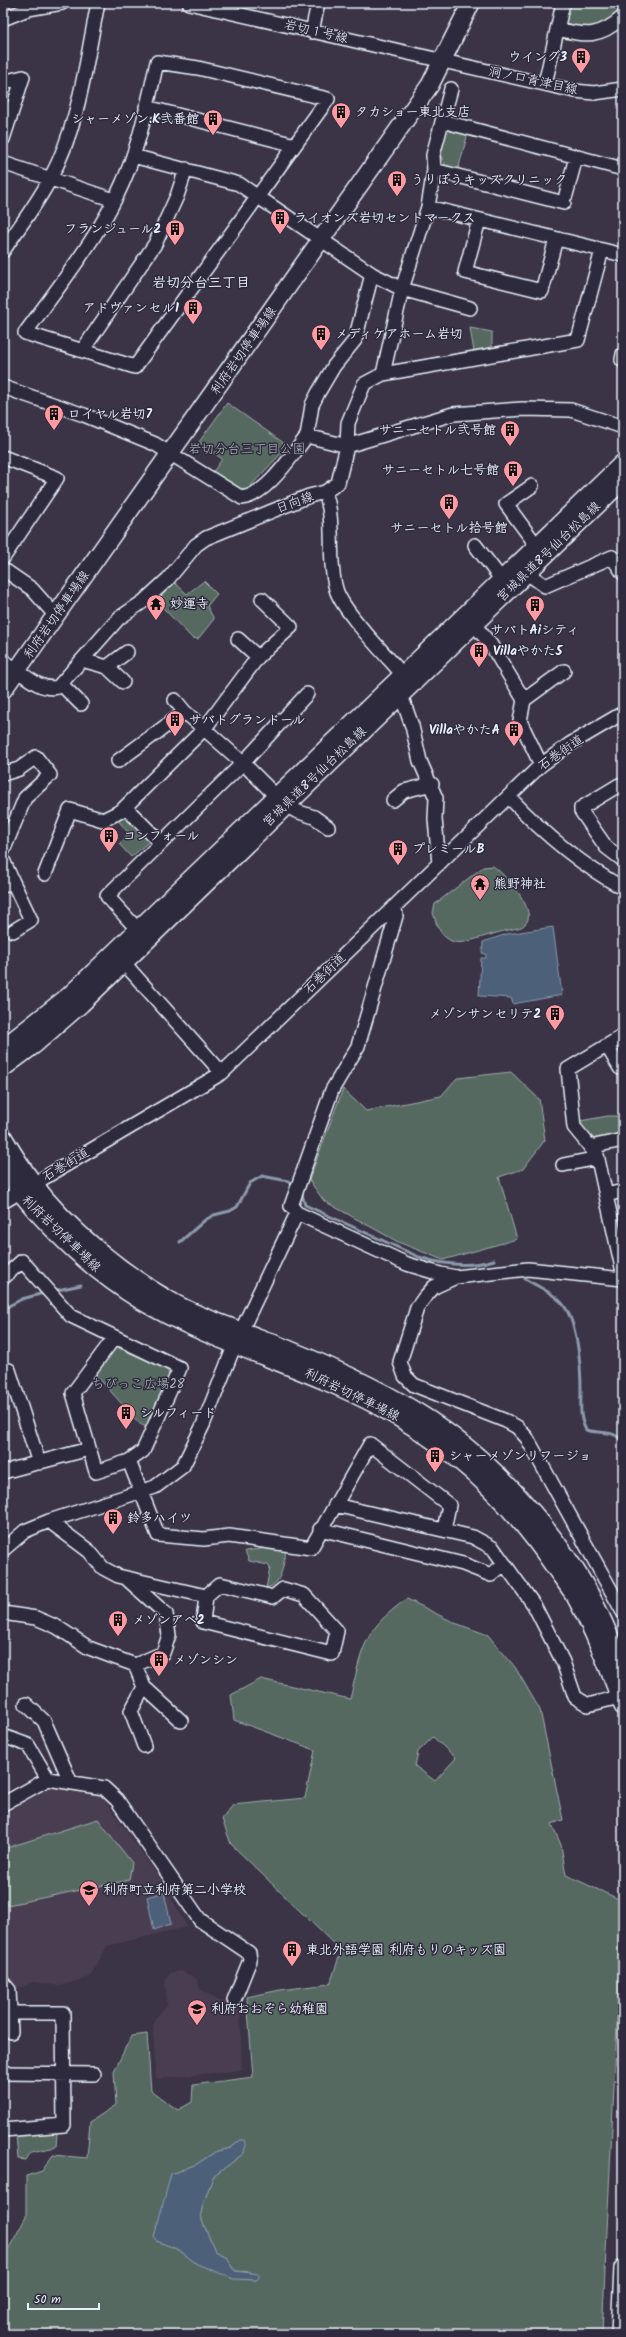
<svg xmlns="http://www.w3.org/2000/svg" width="626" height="2337" font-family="Kalam,'Klee One',sans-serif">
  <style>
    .built { fill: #493d51 }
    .green { fill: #566961; stroke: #9fadac; fill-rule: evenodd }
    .water { fill: #4e6179; stroke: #8c9bac }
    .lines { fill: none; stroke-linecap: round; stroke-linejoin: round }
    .stream { stroke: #8c9bac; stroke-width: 3 }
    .minor-casing { stroke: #e8f1f8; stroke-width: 16 }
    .major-casing { stroke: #e8f1f8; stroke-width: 20 }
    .minor { stroke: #2f2a3d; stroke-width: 13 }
    .major { stroke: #2f2a3d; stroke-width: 17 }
    .labels { text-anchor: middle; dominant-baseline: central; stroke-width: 3; stroke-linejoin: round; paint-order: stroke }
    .street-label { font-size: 13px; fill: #e8f1f8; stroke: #2f2a3d }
    .poi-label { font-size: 13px; font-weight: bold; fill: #e8f1f8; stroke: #2f2a3d; text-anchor: start }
    .park-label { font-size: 13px; fill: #aebbbc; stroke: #2f2a3d }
    .neighbourhood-label { font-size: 14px; font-weight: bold; fill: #e8f1f8; stroke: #2f2a3d }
  </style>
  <rect width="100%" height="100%" fill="#3b3346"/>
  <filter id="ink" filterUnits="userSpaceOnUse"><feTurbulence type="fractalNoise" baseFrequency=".025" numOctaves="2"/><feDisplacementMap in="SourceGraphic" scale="8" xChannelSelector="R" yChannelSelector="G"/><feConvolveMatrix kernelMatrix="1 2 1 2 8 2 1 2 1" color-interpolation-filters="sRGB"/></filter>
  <g filter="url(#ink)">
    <path class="built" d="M56 1785 102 1796 165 1886 187 1927 107 1946 90 1977 60 1986 33 1982 18 1989 3 1977V1812Z
      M181 1971 196 1978 201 1990 221 2001 240 2005 242 2070 156 2079 153 2032 154 2019 167 2006 165 1981 170 1973Z"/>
    <path class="green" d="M567 3H623V12L593 30 563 25Z
      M447 128 468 133 458 170 446 166 440 155Z
      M470 328 492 332V349L474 352Z
      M227 403 288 446 246 491H241L211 475 222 459 199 442Z
      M173 581 187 594 204 581 217 594 207 606 214 619 198 639 192 638 162 607 157 596Z
      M125 813 152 839 131 857 119 844 129 834 117 819Z
      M493 866C504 873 541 913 524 925 522 928 516 928 513 929 497 932 481 938 465 942 460 943 453 943 448 939 439 934 436 922 433 913L435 904 483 867Z
      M511 1072 539 1099 545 1140 523 1169 499 1177 517 1239 443 1260 398 1242 324 1201 309 1180 343 1089 366 1111 441 1096 457 1078Z
      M608 1116H623V1132L591 1140 582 1130 580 1121Z
      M112 1345 167 1369 170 1377 148 1428 140 1424 94 1373Z
      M268 1548 286 1551C283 1565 282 1585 266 1588L270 1568 268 1565 249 1561 245 1551Z
      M407 1599 455 1623 488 1635 515 1667 540 1710 563 1820 552 1824 561 1845 566 1875 623 1901 602 2334H3V2259L26 2217V2176L42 2171 53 2155 87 2158 90 2122 116 2105 114 2072 131 2036 147 2034 151 2091 178 2110 192 2102 193 2085 253 2077 247 1997 280 1990 330 1984 341 1951 231 1844 222 1819 233 1805 305 1798 315 1750 234 1720 231 1695 261 1679 350 1699C362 1650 362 1630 407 1599ZM433 1737 456 1758 435 1781 415 1766 418 1752ZM241 2140 244 2153 213 2177 203 2204 201 2213 202 2221 215 2251 227 2257 235 2271 251 2272 256 2280 231 2278 218 2271 197 2264 179 2250 157 2241 171 2174 197 2164 215 2152 231 2148Z
      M98 1819 132 1863 129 1880 3 1906V1849Z
      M57 2133 56 2147 31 2152 26 2160 18 2159 16 2134Z"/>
    <path class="water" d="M553 927 562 995 513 1004 511 998 479 996 481 958H486V954L482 953 483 942 507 934Z
      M164 1892 171 1924 154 1930 147 1897Z
      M241 2140H244L245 2144 244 2153 213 2177 203 2204 201 2213 202 2221 215 2251 227 2257 235 2271 259 2274V2278L256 2280 234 2279 197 2264 179 2250 157 2241 154 2237 171 2174 197 2164 215 2152 231 2148Z"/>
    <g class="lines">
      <path class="stream" d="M301 1191 305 1205 419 1257C444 1265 468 1268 494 1260
        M180 1242 205 1220 214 1215 230 1211 237 1207 250 1183 262 1176 288 1181 295 1186
        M525 1279C537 1286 550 1291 561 1302 578 1320 581 1367 581 1391 581 1405 579 1418 586 1430 599 1434 615 1429 623 1443
        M53 1291 81 1285
        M3 1309 22 1299 44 1293"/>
      <defs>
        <path id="minor" d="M189 3 575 91 594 93 623 89
          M3 19 28 9 62 3
          M557 29C587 36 599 38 623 17
          M312 32 318 3
          M157 62 198 68 328 99 135 367 25 333C65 278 112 221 133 156 144 125 150 93 157 62Z
          M3 82 23 77 3 139
          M545 84 563 3
          M146 107 295 145
          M442 121 623 169
          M133 156 239 184 372 274 402 289 470 308
          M3 163 114 200
          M434 170 564 203
          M566 195 576 157
          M428 207 623 255
          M479 220 465 272 542 291 556 239
          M3 251C19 227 37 204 50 179 79 126 86 62 98 3
          M82 351 155 244 177 196 186 169
          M622 360 623 354
          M383 374 578 340 602 250
          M3 387 84 415 155 444 242 498C267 495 292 455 307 436L347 446
          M307 436 312 405 318 393 334 366 355 340 372 274
          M347 446 453 414 522 409 571 410 623 427
          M3 457 57 478 3 558
          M532 486 506 504 537 546
          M325 492C336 523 327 558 336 589 342 611 387 656 403 675
          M475 545 502 580
          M3 569 32 589 56 616
          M527 573 545 586 612 557 623 573
          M474 624 491 645 524 700
          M238 639 258 657
          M82 660 107 667 127 652
          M3 661C20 670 38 692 58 687L119 618 144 601 168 579 196 545 206 538 309 496 325 492 338 483 347 446 348 423 364 384 383 374 402 289 428 207 434 170 433 155 451 89
          M107 667 123 682
          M61 684 81 704
          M401 695 412 726 420 761 436 798 435 819 439 864
          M175 700 185 712 243 763 285 805 296 811 314 817 328 827
          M118 761 185 712
          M541 765 520 721 524 700 564 671
          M3 774 19 769 36 757 50 775 25 798 3 851
          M623 787 619 785 581 808V811L606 847 623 860
          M509 797C543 833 579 864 623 888
          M393 800 404 791 432 784
          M125 807 161 843
          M3 860 12 880 3 886
          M45 874 70 810 103 820 121 811 205 728 258 657 291 627 262 599
          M12 880 31 920 13 931
          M138 930 107 896 243 763 307 694
          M123 962 222 1073
          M623 1036 568 1069 574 1127 597 1155 623 1272
          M607 1046 620 1068
          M590 1147 623 1140
          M563 1165 598 1158
          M606 1195 623 1191
          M3 1202 222 1073 541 765 570 744 623 713
          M297 1213 291 1206 332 1090 358 1046 396 916 395 908
          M456 1277 434 1287 424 1298 417 1308 400 1362 405 1376 414 1385 506 1421 517 1427 527 1438 623 1612
          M3 1278 22 1261 71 1316 180 1368 143 1451 129 1461 96 1472 73 1393 114 1338
          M3 1371 9 1370 39 1463
          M129 1461 158 1535 204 1539 229 1536 311 1548 370 1444 449 1505 444 1530
          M3 1472 89 1449
          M335 1505 473 1537 493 1548 534 1605 563 1662 575 1697 588 1705 623 1696
          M49 1521 89 1551 103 1568 118 1576 206 1596
          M320 1529 463 1564 491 1575 504 1564
          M3 1550 25 1531 49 1521 155 1487 183 1466 203 1425 235 1344 297 1213 407 1264 440 1274 456 1277 528 1269 623 1279
          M127 1579 166 1614 169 1635 163 1653 135 1665
          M220 1584 273 1597 283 1589 304 1595 337 1631 332 1654 203 1622 206 1596Z
          M3 1613 36 1618 57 1627 89 1648 135 1665 144 1687 181 1721
          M144 1687 131 1711 144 1746
          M26 1704 44 1721 71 1783
          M3 1736 28 1745 48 1779
          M3 1804 48 1779 104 1788 117 1800 200 1920 249 1953 250 1960 234 2000
          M3 1983 9 1990 11 2032
          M3 2013H63L64 2125 3 2130
          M3 2073 94 2074"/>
        <path id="major" d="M3 690 430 85 471 3
          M3 1048 70 995 623 463
          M3 1068 34 1045 81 1004 623 480
          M3 1137C12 1152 22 1168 33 1183 67 1229 124 1275 174 1303 201 1318 232 1327 260 1338 314 1359 368 1382 417 1412 486 1454 545 1518 586 1587 601 1613 611 1640 623 1668
          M3 1167C16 1189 31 1206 48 1224 75 1253 106 1279 140 1300 214 1344 301 1365 378 1406 449 1444 508 1498 553 1565 560 1575 568 1585 575 1596 594 1631 609 1668 623 1706
          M620 2334 623 2268"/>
      </defs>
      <use href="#minor" class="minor-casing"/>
      <use href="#major" class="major-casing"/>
      <use href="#minor" class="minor"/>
      <use href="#major" class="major"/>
    </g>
  </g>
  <defs>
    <symbol id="building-pin" viewBox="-11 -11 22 30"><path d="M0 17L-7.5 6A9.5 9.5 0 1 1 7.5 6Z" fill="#ff9aa2" stroke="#2f2a3d"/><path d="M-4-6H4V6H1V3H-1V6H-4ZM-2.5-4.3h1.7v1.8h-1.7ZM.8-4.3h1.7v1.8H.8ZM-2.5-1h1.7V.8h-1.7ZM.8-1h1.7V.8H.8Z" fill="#111"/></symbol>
    <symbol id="temple-pin" viewBox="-11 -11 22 30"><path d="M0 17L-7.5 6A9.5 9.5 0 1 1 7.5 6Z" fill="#ff9aa2" stroke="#2f2a3d"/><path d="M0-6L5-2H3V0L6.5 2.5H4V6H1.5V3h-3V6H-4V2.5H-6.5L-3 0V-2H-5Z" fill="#111"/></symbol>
    <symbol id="school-pin" viewBox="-11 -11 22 30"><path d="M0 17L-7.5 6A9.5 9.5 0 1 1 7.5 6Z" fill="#ff9aa2" stroke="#2f2a3d"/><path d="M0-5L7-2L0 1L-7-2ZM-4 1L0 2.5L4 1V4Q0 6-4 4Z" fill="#111"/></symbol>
  </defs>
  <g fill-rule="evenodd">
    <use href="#building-pin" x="570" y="46" width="22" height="30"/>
    <use href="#building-pin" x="330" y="101" width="22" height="30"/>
    <use href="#building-pin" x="202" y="108" width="22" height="30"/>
    <use href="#building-pin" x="386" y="169" width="22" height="30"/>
    <use href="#building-pin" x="269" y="207" width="22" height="30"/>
    <use href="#building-pin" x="164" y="218" width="22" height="30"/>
    <use href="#building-pin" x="182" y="297" width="22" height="30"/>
    <use href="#building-pin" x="310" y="323" width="22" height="30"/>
    <use href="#building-pin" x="43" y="403" width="22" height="30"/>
    <use href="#building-pin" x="499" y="419" width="22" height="30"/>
    <use href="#building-pin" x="502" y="459" width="22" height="30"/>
    <use href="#building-pin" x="438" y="492" width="22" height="30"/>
    <use href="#temple-pin" x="145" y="593" width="22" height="30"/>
    <use href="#building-pin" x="524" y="594" width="22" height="30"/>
    <use href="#building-pin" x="468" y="640" width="22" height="30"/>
    <use href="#building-pin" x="164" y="709" width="22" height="30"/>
    <use href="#building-pin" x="503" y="719" width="22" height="30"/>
    <use href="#building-pin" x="98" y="825" width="22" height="30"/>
    <use href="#building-pin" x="387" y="838" width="22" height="30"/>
    <use href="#temple-pin" x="469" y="873" width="22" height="30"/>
    <use href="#building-pin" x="544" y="1003" width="22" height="30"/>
    <use href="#building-pin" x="115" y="1402" width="22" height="30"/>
    <use href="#building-pin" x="424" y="1445" width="22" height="30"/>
    <use href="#building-pin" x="102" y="1507" width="22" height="30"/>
    <use href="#building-pin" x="107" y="1609" width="22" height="30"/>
    <use href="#building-pin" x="148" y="1649" width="22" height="30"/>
    <use href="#school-pin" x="78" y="1879" width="22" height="30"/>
    <use href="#building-pin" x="281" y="1939" width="22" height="30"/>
    <use href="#school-pin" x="186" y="1998" width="22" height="30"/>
  </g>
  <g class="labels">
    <g class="street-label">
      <text transform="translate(316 32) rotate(13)">岩切１号線</text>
      <text transform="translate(533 81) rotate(12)">洞ノ口青津目線</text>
      <text transform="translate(244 351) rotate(-55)">利府岩切停車場線</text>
      <text transform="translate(295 503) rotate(-20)">日向線</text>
      <text transform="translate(549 552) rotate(-44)">宮城県道8号仙台松島線</text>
      <text transform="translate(57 615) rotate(-55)">利府岩切停車場線</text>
      <text transform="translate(561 753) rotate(-35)">石巻街道</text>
      <text transform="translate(315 777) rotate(-44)">宮城県道8号仙台松島線</text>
      <text transform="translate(325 974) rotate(-44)">石巻街道</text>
      <text transform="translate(66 1165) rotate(-31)">石巻街道</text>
      <text transform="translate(61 1234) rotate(44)">利府岩切停車場線</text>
      <text transform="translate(352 1395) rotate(26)">利府岩切停車場線</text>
    </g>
    <g class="poi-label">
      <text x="567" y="57" text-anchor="end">ウイング3</text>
      <text x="355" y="112">タカショー東北支店</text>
      <text x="199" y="119" text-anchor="end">シャーメゾン.K弐番館</text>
      <text x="411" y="180">うりぼうキッズクリニック</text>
      <text x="294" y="218">ライオンズ岩切セントマークス</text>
      <text x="161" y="229" text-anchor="end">フランジュール2</text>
      <text x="179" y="308" text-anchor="end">アドヴァンセル1</text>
      <text x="335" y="334">メディケアホーム岩切</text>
      <text x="68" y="414">ロイヤル岩切7</text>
      <text x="496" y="430" text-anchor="end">サニーセトル弐号館</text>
      <text x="499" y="470" text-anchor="end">サニーセトル七号館</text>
      <text x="449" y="528" text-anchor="middle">サニーセトル拾号館</text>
      <text x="170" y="604">妙運寺</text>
      <text x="535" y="630" text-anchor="middle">サバトAiシティ</text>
      <text x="493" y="651">Villaやかた5</text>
      <text x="189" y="720">サバトグランドール</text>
      <text x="500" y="730" text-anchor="end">VillaやかたA</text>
      <text x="123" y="836">コンフォール</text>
      <text x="412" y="849">プレミールB</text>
      <text x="494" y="884">熊野神社</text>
      <text x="541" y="1014" text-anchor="end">メゾンサンセリテ2</text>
      <text x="140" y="1413">シルフィード</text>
      <text x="449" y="1456">シャーメゾンリフージョ</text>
      <text x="127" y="1518">鈴多ハイツ</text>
      <text x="132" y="1620">メゾンアベ2</text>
      <text x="173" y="1660">メゾンシン</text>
      <text x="103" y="1890">利府町立利府第二小学校</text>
      <text x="306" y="1950">東北外語学園 利府もりのキッズ園</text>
      <text x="211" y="2009">利府おおぞら幼稚園</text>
    </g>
    <g class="park-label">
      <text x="247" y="449">岩切分台三丁目公園</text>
      <text x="138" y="1384">ちびっこ広場28</text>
    </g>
    <g class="neighbourhood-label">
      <text x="201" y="283">岩切分台三丁目</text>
    </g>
  </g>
  <rect width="626" height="2337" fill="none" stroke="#2f2a3d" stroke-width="16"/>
  <rect x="8" y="8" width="610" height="2321" fill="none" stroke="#e8f1f8" stroke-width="1.5" filter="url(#ink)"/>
  <path d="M28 2303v6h71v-6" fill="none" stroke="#e8f1f8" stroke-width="2"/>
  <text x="34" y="2303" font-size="12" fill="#e8f1f8" stroke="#2f2a3d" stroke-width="3" paint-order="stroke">50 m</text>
</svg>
